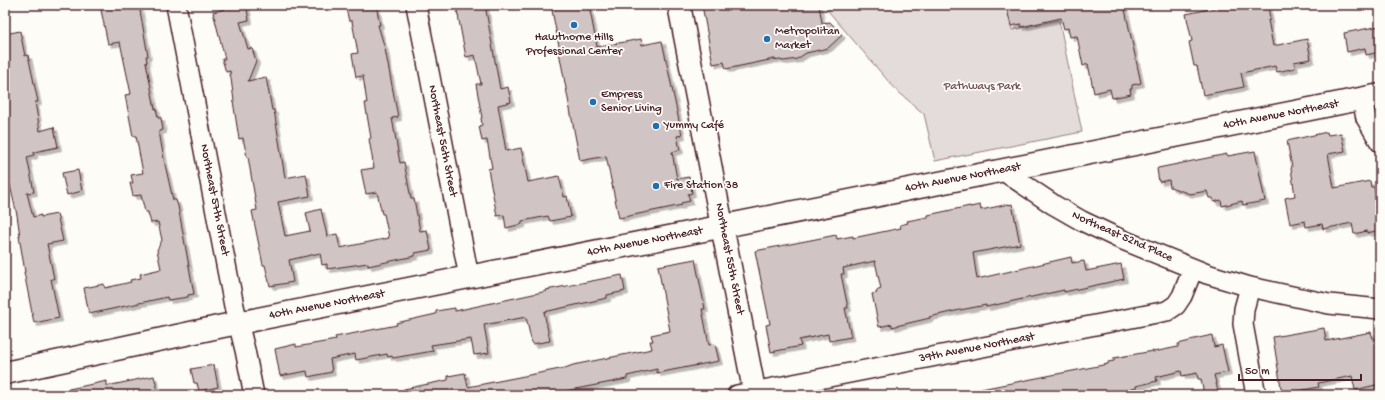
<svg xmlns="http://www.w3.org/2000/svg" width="1385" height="400" font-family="'Gochi Hand',sans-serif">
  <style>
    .green { fill: #e3dcda; stroke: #967e82 }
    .building { fill: #d0c5c4; stroke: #4a1f2b; filter: url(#shadow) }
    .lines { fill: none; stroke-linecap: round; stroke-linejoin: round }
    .street-casing { stroke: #4a1f2b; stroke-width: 22 }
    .secondary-casing { stroke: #4a1f2b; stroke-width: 25 }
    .street { stroke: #fdfcf7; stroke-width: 19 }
    .secondary { stroke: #fdfcf7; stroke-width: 22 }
    .poi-dot { fill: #1f6fb2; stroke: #fdfcf7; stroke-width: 1.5 }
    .labels { text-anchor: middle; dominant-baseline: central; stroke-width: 3.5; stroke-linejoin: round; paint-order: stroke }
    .poi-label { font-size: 12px; fill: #4a1f2b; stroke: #fdfcf7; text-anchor: start }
    .park-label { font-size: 12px; fill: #704e57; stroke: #fdfcf7 }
    .street-label { font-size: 12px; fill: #4a1f2b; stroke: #fdfcf7 }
  </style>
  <defs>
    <filter id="shadow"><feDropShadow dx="3.5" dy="3.5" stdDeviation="0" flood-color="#0004"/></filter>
  </defs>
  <rect width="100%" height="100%" fill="#fdfcf7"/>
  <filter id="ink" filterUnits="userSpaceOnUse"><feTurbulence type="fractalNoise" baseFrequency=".025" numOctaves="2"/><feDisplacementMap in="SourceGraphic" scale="8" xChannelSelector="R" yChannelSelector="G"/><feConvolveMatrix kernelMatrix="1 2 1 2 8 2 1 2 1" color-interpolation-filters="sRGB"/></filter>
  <g filter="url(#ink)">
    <path class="green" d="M823 5H1007L1012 30 1059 20 1082 132 935 161 924 114 895 89Z"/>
    <path class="building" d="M100 5H139L148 56H146L147 62H146L155 109 156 108 158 118H161L163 130 159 131 164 160 173 200H176L178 206 194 294 188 295V297L168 300 167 297 89 314 84 288 104 284 105 288 131 282 130 280 141 278 140 274 161 269 157 250 162 240 158 222 151 223 148 212H145L141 195 133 196 130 183H133L131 175 143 173 136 136H133L125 95 131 94 120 42 108 44Z
      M225 5H246L249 20 240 22 248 49 252 48 256 61 248 81 266 77 272 110H274L285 178 306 174 310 196 278 202 285 236 310 231 306 213 321 209 327 236 337 234 340 248 389 238 384 214H382L377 192 366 194 361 170 374 168 369 139 371 138 365 103H367L363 76 356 77 352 54 358 53 352 21H349L345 5H376L380 25H378L385 49 398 117 392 118 400 163 404 162 411 199H414L420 231 427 230 431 250 415 253V256L368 266V263L327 269V264L322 265 320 253 289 260 293 282 270 286 265 265H263L252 211 257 210 248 157H247L243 138 239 139 233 101H234L230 71 226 72 222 59H225L213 12 225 9Z
      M456 5H485L500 89 508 87 511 102 498 105 506 151 521 148 528 182 559 176 564 197 567 196 571 217 550 221 548 216 522 221V224L506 228 504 215 497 216 488 169 492 168 487 140 482 141 479 126 482 125 481 118H482L476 84H481L475 55 466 57Z
      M551 5H589L597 47 641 39 642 45 662 41 682 135 677 136 680 150 672 152 677 179 689 177 692 193 688 194 690 201 681 203 682 205 619 218 606 156 580 161 559 52 560 51Z
      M702 5H819L822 23 830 22 842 35 828 48 806 53 797 59 784 61 774 59 726 69 724 62 713 64Z
      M1006 5H1124L1141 83 1132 85V89H1130L1131 94 1112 98 1110 89 1094 93 1088 64 1083 66 1077 36 1070 37 1068 28 1064 29 1061 18 1021 27V24L1011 26Z
      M1229 5H1268L1270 20H1268L1273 46 1307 39 1311 59 1294 62 1295 68 1277 72 1275 66 1241 73 1244 87 1203 95 1197 66H1194L1189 42 1192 41 1186 14Z
      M1380 26V52L1366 55 1365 48 1347 52 1344 33Z
      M20 31 25 56 28 55 38 102H35L40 131 54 127 58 147 34 152V155L27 157 34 192 27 193 33 217 41 215V217L57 214 63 241 47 244 54 279H51L59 318 34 323 24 272H25L19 236H20L17 215 9 181 7 182 5 175V34Z
      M1327 132 1328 135 1341 133 1345 151 1328 154 1334 188 1370 181 1371 187H1374L1380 215V230L1367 233V231L1354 234 1352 223 1323 229 1322 224 1306 227 1305 221 1290 224 1285 198 1295 196 1291 168 1292 167 1287 141Z
      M1255 151 1265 201 1243 205 1242 201 1222 206 1221 200 1214 202 1213 198H1209L1207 191 1190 194 1170 187 1169 180 1159 182 1157 169 1158 168 1227 154 1228 156Z
      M78 170 82 191 67 195 62 173Z
      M1009 204V205L1012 204 1020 244 973 253 977 279 1071 257 1072 263 1084 261 1086 271 1121 264 1124 279 1064 292V290L986 307V305L955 311 929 317 930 318 892 327V324L879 327 872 294 877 293 876 291 881 289 875 261 843 268 844 274H841L848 308H845L851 337 829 341 828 334 799 340 801 346 771 352 766 325 770 324 755 251 836 235 837 239 853 236V238L901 228 900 225 908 223 907 221 928 217V215L970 206V207L980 205 981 210Z
      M695 259 705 309H702L709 345 715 344 719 361 657 373V369L627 376V379L550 394 551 395H405L404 389 448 380V376L465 373 468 387 565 368 573 365 652 349 650 341H653L651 335 670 331 658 266Z
      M622 275 625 291 607 295V298L544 312 550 341 532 344 526 317 484 325 489 353 474 355 471 339 431 345 433 351 393 358 392 356 388 357 387 354 356 360 355 354 330 359 332 372 308 377 307 371 280 376 275 349 296 344V347L336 340 335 337 397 325 396 323 436 314V311L455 308V311L547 291 546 290Z
      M1324 328 1326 341 1371 332 1373 339 1380 338V384L1355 390 1352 376 1318 383 1319 387 1282 394 1273 337Z
      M1212 335 1214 347 1222 345 1228 372 1214 375 1219 395H1204L1201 379H1198L1197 373 1182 376 1181 371 1156 377 1157 381 1136 386V388L1104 395H982L981 389 1108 364V362L1114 361V358L1153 351V352L1178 347V344L1190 341V340Z
      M214 365 218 387 199 391 197 383H194L191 369Z
      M154 376 159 395H70L69 389 107 381V386Z"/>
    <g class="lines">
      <defs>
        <path id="street" d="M176 5 234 306 245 350 254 395
          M416 5 469 277
          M1362 99 1366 118 1380 142
          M1002 170 1054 205 1082 221 1118 238 1207 274 1250 287 1329 304 1380 309
          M1250 287 1244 309 1243 324 1256 395
          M737 395 1167 311 1176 305 1182 296 1193 269"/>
        <path id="secondary" d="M679 5 755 395
          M5 373 223 326 1380 95"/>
      </defs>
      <use href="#street" class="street-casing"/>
      <use href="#secondary" class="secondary-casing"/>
      <use href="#street" class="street"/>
      <use href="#secondary" class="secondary"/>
    </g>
  </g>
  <g class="poi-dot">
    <circle cx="574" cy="25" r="4"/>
    <circle cx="767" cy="39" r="4"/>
    <circle cx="593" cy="102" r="4"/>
    <circle cx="656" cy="126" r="4"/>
    <circle cx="656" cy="186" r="4"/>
  </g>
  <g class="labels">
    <g class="poi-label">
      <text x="775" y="32">Metropolitan<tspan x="775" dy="14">Market</tspan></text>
      <text x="574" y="38" text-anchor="middle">Hawthorne Hills<tspan x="574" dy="14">Professional Center</tspan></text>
      <text x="601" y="95">Empress<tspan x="601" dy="14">Senior Living</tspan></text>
      <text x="664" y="126">Yummy Café</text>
      <text x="664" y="186">Fire Station 38</text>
    </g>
    <g class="park-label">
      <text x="982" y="87">Pathways Park</text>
    </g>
    <g class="street-label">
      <text transform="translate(1281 115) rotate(-11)">40th Avenue Northeast</text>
      <text transform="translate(442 141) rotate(79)">Northeast 56th Street</text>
      <text transform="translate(963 178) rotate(-11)">40th Avenue Northeast</text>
      <text transform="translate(214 200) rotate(79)">Northeast 57th Street</text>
      <text transform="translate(1122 237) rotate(24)">Northeast 52nd Place</text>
      <text transform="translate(645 242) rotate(-11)">40th Avenue Northeast</text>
      <text transform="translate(729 259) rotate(79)">Northeast 55th Street</text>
      <text transform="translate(327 305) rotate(-11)">40th Avenue Northeast</text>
      <text transform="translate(977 348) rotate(-11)">39th Avenue Northeast</text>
    </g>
  </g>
  <rect width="1385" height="400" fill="none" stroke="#fdfcf7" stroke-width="20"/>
  <rect x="10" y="10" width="1365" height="380" fill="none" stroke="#4a1f2b" stroke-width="1.5" filter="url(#ink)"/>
  <path d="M1239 374v6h122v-6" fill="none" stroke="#4a1f2b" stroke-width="2"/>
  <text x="1245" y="374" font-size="12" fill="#4a1f2b" stroke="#fdfcf7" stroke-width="3" paint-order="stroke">50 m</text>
</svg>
